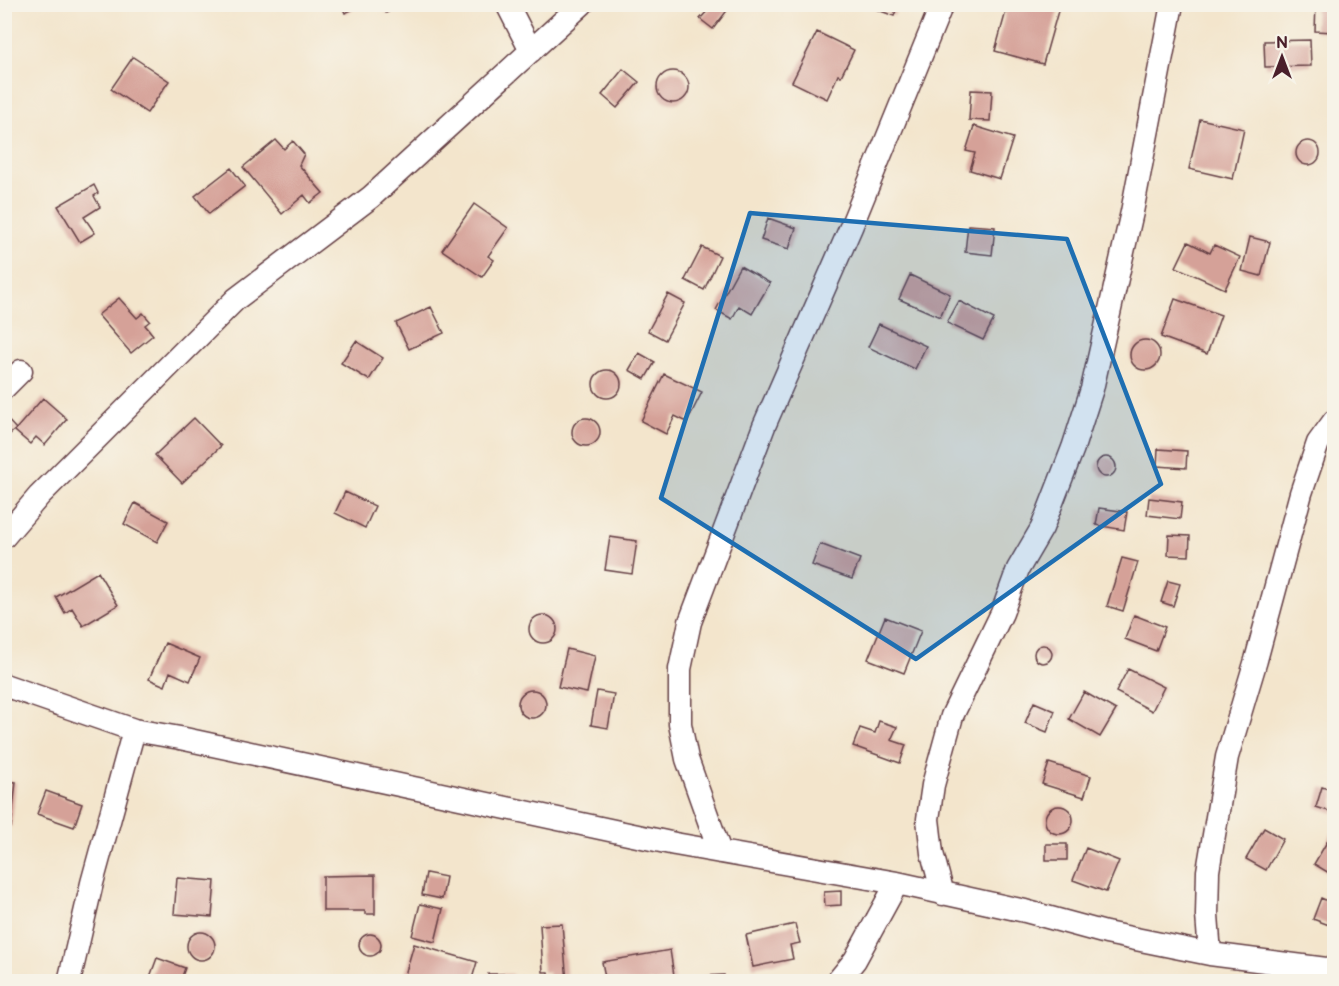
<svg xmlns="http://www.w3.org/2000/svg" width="1339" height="986" font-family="'Balsamiq Sans',sans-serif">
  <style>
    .building { fill: #d5a198 }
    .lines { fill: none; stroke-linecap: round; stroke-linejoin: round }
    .street-casing { stroke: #633d43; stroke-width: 25 }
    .street { stroke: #fff; stroke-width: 22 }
    .marked { fill: #1f6fb2; fill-opacity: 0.2; stroke: #1f6fb2; stroke-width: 4.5; stroke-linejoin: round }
  </style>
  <rect width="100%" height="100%" fill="#f7f3e8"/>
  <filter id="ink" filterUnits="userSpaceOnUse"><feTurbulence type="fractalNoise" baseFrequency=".0167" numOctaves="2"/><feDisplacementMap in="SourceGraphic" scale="12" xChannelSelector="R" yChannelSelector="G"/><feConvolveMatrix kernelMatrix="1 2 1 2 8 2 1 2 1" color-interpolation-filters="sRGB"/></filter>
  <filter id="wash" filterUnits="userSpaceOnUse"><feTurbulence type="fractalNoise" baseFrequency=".008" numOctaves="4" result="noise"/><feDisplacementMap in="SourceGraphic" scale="24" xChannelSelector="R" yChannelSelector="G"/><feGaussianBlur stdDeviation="1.35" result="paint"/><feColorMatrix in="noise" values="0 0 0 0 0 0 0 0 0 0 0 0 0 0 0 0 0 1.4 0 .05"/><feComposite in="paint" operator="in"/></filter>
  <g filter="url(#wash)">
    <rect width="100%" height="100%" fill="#f3e5cc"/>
    <g id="blocks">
      <path class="building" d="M341 4H364L345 13Z
        M382 4H404L386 13Z
        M703 4H732L713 29 700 19 709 9Z
        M874 4H898L894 16 873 8Z
        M1008 4H1060L1043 64 995 51Z
        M1316 4H1334V32L1315 31Z
        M817 32 854 50 841 76 838 75 827 99 792 82Z
        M1310 40 1311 66 1265 67 1264 41Z
        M133 57 169 81 147 113 111 89Z
        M623 69 639 82 617 108 602 95Z
        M657 87a16 16 0 1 1 32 0a16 16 0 1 1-32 0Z
        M971 90 992 91 990 121 969 120Z
        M1200 119 1244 129 1233 179 1189 169Z
        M974 126 1013 138 1000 179 970 170 975 153 966 151Z
        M276 140 284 149 293 141 304 154 299 165 323 193 310 203 304 195 282 214 243 167Z
        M1296 153a12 12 0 1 1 24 0a12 12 0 1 1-24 0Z
        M231 168 245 186 209 214 195 196Z
        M94 185 98 193 94 196 100 207 84 217 95 233 80 242 58 206Z
        M474 204 508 228 488 256 494 260 482 277 442 250Z
        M768 218 796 228 789 249 761 240Z
        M968 225 995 227 992 255 965 252Z
        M1250 237 1270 242 1261 276 1242 271Z
        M1188 242 1210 253 1214 245 1240 257 1225 289 1176 267Z
        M702 247 720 256 704 290 685 280Z
        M740 266 770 283 752 314 739 306 732 319 716 310Z
        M910 275 950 294 940 317 899 299Z
        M668 294 685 303 665 340 648 331Z
        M119 298 137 318 143 313 150 321 145 325 153 335 131 353 98 315Z
        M1175 299 1221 315 1207 354 1161 337Z
        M959 301 994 319 983 340 947 323Z
        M431 307 444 333 409 349 396 323Z
        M879 324 926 346 915 369 868 347Z
        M1130 355a15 15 0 1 1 30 0a15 15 0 1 1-30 0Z
        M356 341 383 358 369 380 341 363Z
        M639 353 655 362 645 379 629 370Z
        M593 384a14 14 0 1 1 28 0a14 14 0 1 1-28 0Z
        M664 374 702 392 687 422 675 416 666 434 641 421Z
        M43 398 67 419 45 445 36 437 30 444 15 431 16 429 4 439V416L16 429Z
        M194 418 221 446 182 483 155 455Z
        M572 432a14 14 0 1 1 28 0a14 14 0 1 1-28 0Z
        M1158 449 1187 451 1186 468 1157 466Z
        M1096 467a10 10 0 1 1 20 0a10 10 0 1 1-20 0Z
        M345 492 375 506 365 528 335 513Z
        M1149 498 1182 502 1180 519 1147 515Z
        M135 503 168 521 157 542 124 524Z
        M1099 508 1127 512 1124 530 1096 525Z
        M1169 535 1190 536 1189 556 1168 555Z
        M610 537 637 541 632 574 605 570Z
        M820 544 860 559 852 579 812 565Z
        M1122 558 1138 562 1123 611 1107 606Z
        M98 572 118 605 83 626 72 608 65 613 56 597Z
        M1168 581 1180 584 1173 606 1161 602Z
        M1134 615 1165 627 1156 651 1125 639Z
        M529 629a14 14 0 1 1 28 0a14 14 0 1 1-28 0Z
        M885 617 921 631 904 673 868 659Z
        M165 643 200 658 190 681 170 672 165 686 149 679Z
        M1034 654a9 9 0 1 1 18 0a9 9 0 1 1-18 0Z
        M567 649 595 656 587 693 558 687Z
        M1128 669 1164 687 1152 711 1116 692Z
        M518 704a14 14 0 1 1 28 0a14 14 0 1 1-28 0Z
        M597 691 614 694 608 728 591 725Z
        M1084 692 1116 710 1100 737 1069 719Z
        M1034 702 1055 711 1047 732 1025 723Z
        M879 721 897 727 891 740 906 745 900 763 853 746 860 728 875 733Z
        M1049 763 1091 776 1084 797 1042 784Z
        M4 781 16 782 11 827H4Z
        M1322 787 1334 791V813L1316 807Z
        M46 791 82 804 74 827 37 814Z
        M1045 820a14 14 0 1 1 28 0a14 14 0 1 1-28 0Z
        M1264 828 1283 839 1266 870 1246 859Z
        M1334 830V876L1314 864Z
        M1046 844H1067V860H1046Z
        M1086 848 1119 861 1106 892 1073 880Z
        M426 873 446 877 442 899 422 895Z
        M375 875V914H365V911H323V876Z
        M177 878 215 881 212 917 174 914Z
        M841 891V905L825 906 824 892Z
        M1321 898 1334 904V910L1329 925 1313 919Z
        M420 904 443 909 435 942 412 936Z
        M562 924 567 982H549L548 972H543L540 925Z
        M795 924 800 943 790 945 793 959 753 967 746 935Z
        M187 946a14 14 0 1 1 28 0a14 14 0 1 1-28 0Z
        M359 945a11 11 0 1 1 22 0a11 11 0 1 1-22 0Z
        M414 944 477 962 471 982H403Z
        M670 950 675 982H606L602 962Z
        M157 958 185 968 180 982H164L150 977Z
        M488 974H512V982H488Z
        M724 975V982H704V976Z"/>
    </g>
  </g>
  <g filter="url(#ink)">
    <use href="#blocks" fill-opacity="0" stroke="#633d43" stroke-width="1.5"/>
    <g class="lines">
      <defs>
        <path id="street" d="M507 4 531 51
          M4 388 21 371
          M4 537 39 496 236 299 371 197 582 4
          M4 685 134 730 180 738 675 844 897 883 1025 911 1106 933 1210 954 1334 970
          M720 852 687 759 680 724V669L690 622 764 426 851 227 942 4
          M943 894 932 853 928 819 933 785 952 716 1002 613 1018 569 1042 528 1073 448 1092 389 1132 212 1172 4
          M1210 954 1207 915 1208 871 1227 757 1256 660 1301 493 1318 443 1334 421
          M69 982 92 883 134 730
          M837 982 855 960 897 883"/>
      </defs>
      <use href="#street" class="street-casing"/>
      <use href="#street" class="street"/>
    </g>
  </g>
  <path class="marked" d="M750 213 1067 239 1161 484 916 659 661 498Z"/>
  <rect width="1339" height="986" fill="none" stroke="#f7f3e8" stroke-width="24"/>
  <g transform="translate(1282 57)" stroke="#f7f3e8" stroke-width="4.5" paint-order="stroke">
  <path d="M0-4.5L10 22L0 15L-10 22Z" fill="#4a1f2b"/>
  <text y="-9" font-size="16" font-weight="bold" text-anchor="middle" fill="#4a1f2b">N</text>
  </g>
</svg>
